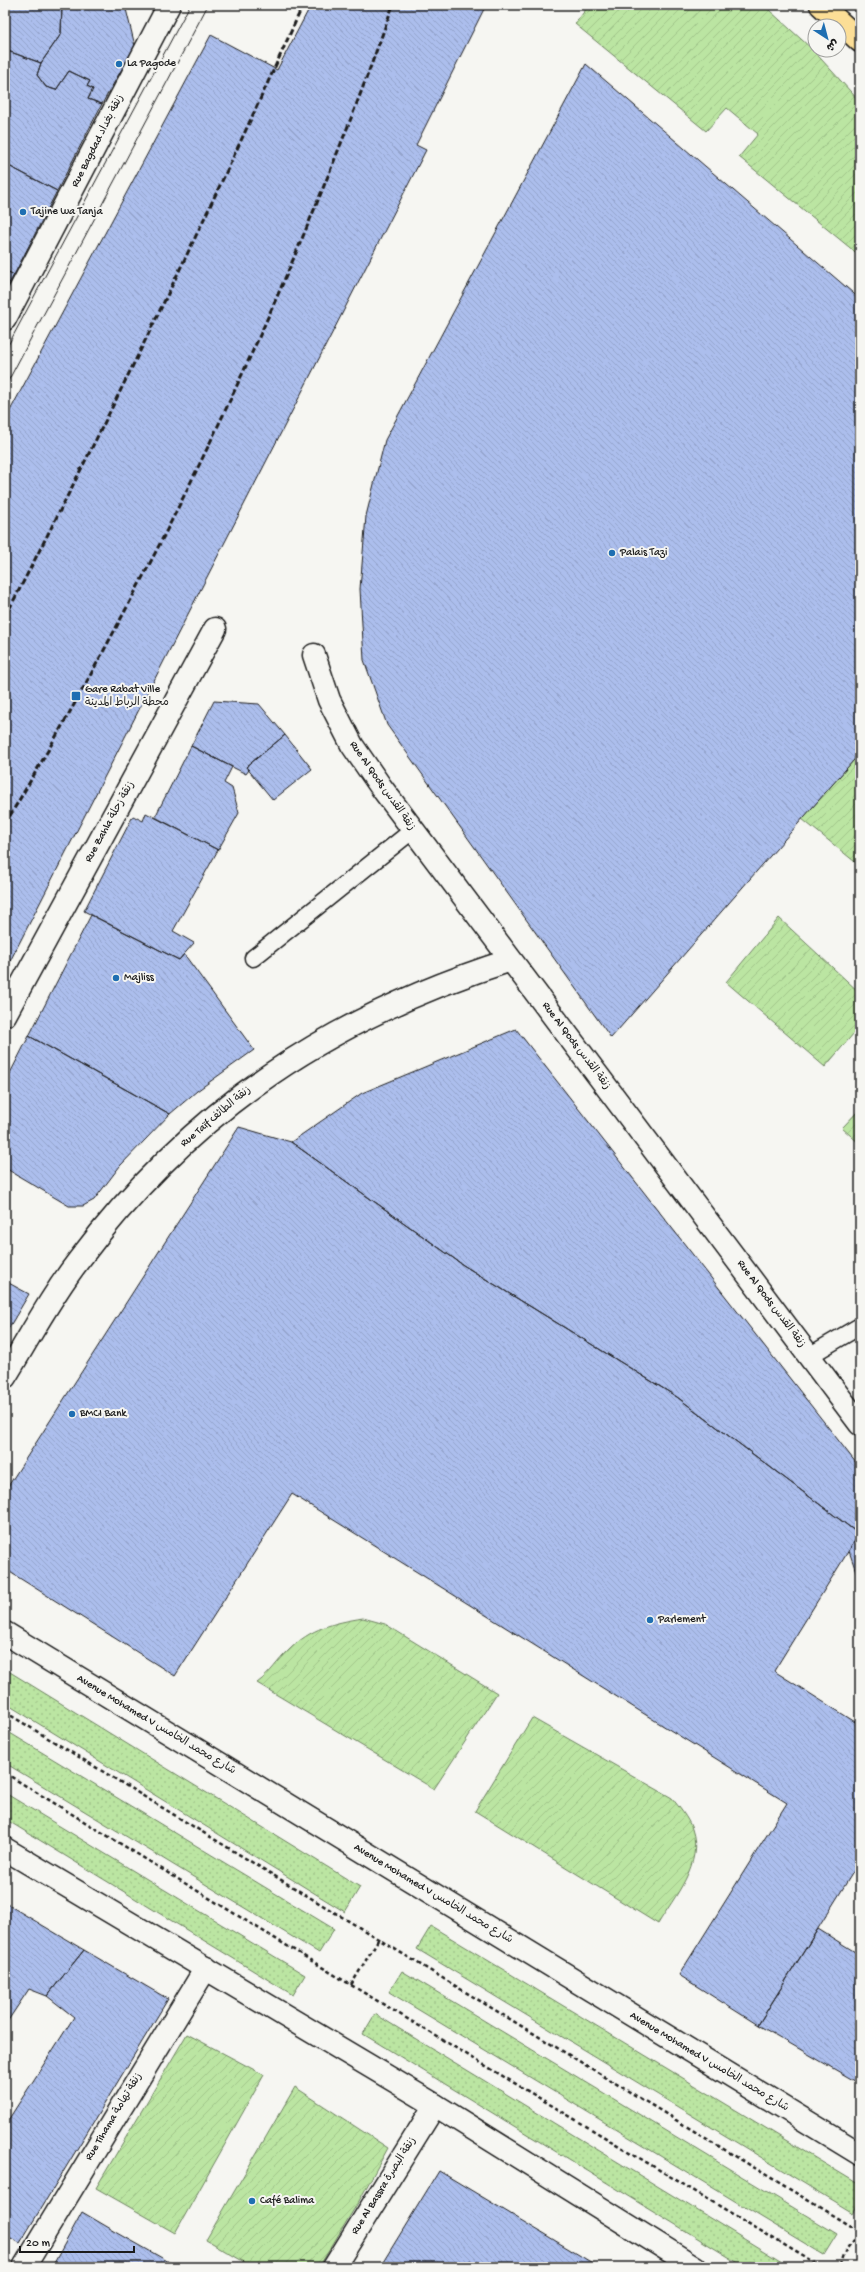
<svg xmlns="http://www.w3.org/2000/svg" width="865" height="2272" font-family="'Gochi Hand','Playpen Sans Arabic',sans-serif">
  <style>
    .grass { fill: url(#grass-dots); stroke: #6c805f }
    .garden { fill: url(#garden-furrows); stroke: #6c805f }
    .building { fill: url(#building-back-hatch); stroke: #1c1c1c }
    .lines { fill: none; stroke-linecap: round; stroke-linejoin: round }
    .service-casing { stroke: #1c1c1c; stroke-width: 19 }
    .minor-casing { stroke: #1c1c1c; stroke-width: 25 }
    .secondary-casing { stroke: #1c1c1c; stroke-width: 25 }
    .primary-casing { stroke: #1c1c1c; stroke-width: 25 }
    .path { stroke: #1c1c1c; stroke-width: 2.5; stroke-dasharray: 4 3; stroke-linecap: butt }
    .service { stroke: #f6f6f2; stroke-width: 16 }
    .minor { stroke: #f6f6f2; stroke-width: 22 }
    .secondary { stroke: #f6f6f2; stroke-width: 22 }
    .primary { stroke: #fcde96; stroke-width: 22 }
    .tram { stroke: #1c1c1c; stroke-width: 1 }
    .rail { stroke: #1c1c1c; stroke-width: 3; stroke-dasharray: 6 3; stroke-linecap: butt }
    .poi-dot { fill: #1f6fb2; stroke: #f6f6f2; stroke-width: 1.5 }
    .labels { text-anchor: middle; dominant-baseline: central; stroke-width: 4; stroke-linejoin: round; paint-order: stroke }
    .poi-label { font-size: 11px; fill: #1c1c1c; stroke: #f6f6f2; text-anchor: start }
    .street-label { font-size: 11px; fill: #1c1c1c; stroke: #f6f6f2 }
  </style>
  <defs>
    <pattern id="grass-dots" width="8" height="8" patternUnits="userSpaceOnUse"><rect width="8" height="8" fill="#bbe5a2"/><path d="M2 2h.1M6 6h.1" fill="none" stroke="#a0c48b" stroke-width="1.8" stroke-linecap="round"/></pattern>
    <pattern id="garden-furrows" width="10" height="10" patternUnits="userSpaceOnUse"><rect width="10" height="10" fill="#bbe5a2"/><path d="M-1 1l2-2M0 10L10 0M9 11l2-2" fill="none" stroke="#a0c48b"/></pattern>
    <pattern id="building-back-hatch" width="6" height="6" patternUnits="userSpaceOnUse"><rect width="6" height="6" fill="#acbeed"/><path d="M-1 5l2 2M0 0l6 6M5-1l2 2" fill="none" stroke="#93a3cb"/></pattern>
  </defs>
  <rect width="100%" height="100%" fill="#f6f6f2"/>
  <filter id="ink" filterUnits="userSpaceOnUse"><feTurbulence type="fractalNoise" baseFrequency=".025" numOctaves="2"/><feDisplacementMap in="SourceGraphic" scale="8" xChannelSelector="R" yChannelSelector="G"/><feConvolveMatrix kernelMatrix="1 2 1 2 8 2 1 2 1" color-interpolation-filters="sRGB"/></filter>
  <g filter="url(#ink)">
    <path class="grass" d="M5 1669 360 1887 345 1912 5 1703Z
      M5 1730 334 1929 319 1953 5 1763Z
      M5 1793 305 1975 293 1995 5 1819Z
      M431 1926 860 2185V2201L853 2213 417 1949Z
      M402 1971 837 2234 824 2255 389 1992Z
      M375 2014 790 2267H745L363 2034Z"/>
    <path class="garden" d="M589 5H763L769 10 812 49 860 102V256L739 157 758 134 727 108 706 131 575 24Z
      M860 753V866L802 819Z
      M779 918 860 993V1026L825 1067 726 982Z
      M860 1109V1144L842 1128Z
      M363 1618 385 1624 497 1693 434 1789 257 1683C272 1672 276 1662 289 1650 311 1628 333 1623 363 1618Z
      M532 1718 672 1798C679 1807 688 1818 692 1829 704 1863 674 1897 658 1924L475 1811Z
      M187 2034 264 2075 175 2233 96 2188Z
      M295 2087 388 2148 359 2201 319 2267H253L206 2240Z"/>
    <path class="building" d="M5 5H62L61 34 41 63 5 50Z
      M62 5H125L135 46 102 104 88 99 93 89 87 86 90 81 69 71 56 90 46 87 37 75 41 63 61 34Z
      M311 5H486L416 145 426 150 5 971V420L211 35 277 70Z
      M5 50 41 63 37 75 46 87 56 90 69 71 90 81 87 86 93 89 88 99 102 104 57 191 5 164Z
      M586 64 860 299V753L611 1038 387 725 364 660 360 589 366 516 385 440Z
      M5 164 57 191 14 275 5 270Z
      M5 270 14 275 5 290Z
      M214 701 259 704 285 735 246 767 249 770 246 774 191 746Z
      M285 735 312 769 273 800 246 767Z
      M191 746 232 767 224 783 232 788 239 813 218 850 155 817Z
      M146 813 218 850 173 931 194 943 179 960 84 911 133 816 143 821Z
      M91 915 179 960 184 954 254 1050 197 1091 170 1114 29 1036Z
      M516 1029 860 1468V1583L849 1551 859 1534 677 1397 463 1265 291 1142 362 1093Z
      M29 1036 170 1114 120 1166 94 1200 83 1206H69L5 1168V1083Z
      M239 1127 291 1142 463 1265 677 1397 859 1534 774 1671 860 1725V1861L758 2025 679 1975 787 1803 292 1494 175 1676 5 1569V1491Z
      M5 1281 29 1294 7 1331 5 1330Z
      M5 1903 84 1950 47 1996 29 1989 5 2025Z
      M818 1929 860 1955V2084L758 2025Z
      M84 1950 168 1999 20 2243 5 2235V2125L74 2017 47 1996Z
      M439 2171 599 2267H480L470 2260 466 2267H380Z
      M82 2212 116 2232 178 2267H52Z"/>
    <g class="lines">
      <defs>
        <path id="service" d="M253 958 413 830
          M809 1356 860 1326"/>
        <path id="minor" d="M5 319 169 5
          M314 655 329 700 352 745 381 787 860 1424
          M5 1015 215 629
          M5 1377C29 1338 51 1296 79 1260 193 1108 331 1017 511 960
          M24 2267 206 1968
          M334 2267 435 2105"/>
        <path id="secondary" d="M5 1633 860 2154
          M5 1849 435 2105 695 2267"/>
        <path id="primary" d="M821 5 860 41"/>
      </defs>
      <use href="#service" class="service-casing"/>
      <use href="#minor" class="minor-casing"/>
      <use href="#secondary" class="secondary-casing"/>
      <use href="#primary" class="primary-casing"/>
      <path class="path" d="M5 1712 860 2232
        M5 1773 351 1985 821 2267
        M351 1985 378 1940
        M840 2267C842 2253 849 2244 860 2235"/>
      <use href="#service" class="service"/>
      <use href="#minor" class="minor"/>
      <use href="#secondary" class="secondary"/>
      <use href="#primary" class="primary"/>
      <path class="tram" d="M5 351 190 5
        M5 387 208 5"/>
      <path class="rail" d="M5 617C110 416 210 212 303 5
        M5 824C134 608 247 380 340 146 359 99 376 52 393 5"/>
    </g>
  </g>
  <g class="poi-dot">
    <circle cx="119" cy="64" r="4"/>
    <circle cx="23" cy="212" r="4"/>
    <circle cx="612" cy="553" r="4"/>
    <rect x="71" y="691" width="10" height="10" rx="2"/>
    <circle cx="116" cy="978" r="4"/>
    <circle cx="72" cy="1414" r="4"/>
    <circle cx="650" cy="1620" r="4"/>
    <circle cx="252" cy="2201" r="4"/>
  </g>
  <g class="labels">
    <g class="poi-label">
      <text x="127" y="64">La Pagode</text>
      <text x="31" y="212">Tajine wa Tanja</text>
      <text x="620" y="553">Palais Tazi</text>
      <text x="85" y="690">Gare Rabat Ville<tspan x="85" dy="13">محطة الرباط المدينة</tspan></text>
      <text x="124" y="978">Majliss</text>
      <text x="80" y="1414">BMCI Bank</text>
      <text x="658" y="1620">Parlement</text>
      <text x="260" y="2201">Café Balima</text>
    </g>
    <g class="street-label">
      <text transform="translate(98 141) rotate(-63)">Rue Bagdad زنقة بغداد</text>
      <text transform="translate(382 786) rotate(55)">Rue Al Qods زنقة القدس</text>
      <text transform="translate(110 822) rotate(-61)">Rue Zahla زنقة زحلة</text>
      <text transform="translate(576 1046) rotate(53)">Rue Al Qods زنقة القدس</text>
      <text transform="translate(216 1117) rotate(-40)">Rue Taïf زنقة الطائف</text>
      <text transform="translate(771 1304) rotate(53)">Rue Al Qods زنقة القدس</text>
      <text transform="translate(156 1725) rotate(31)">Avenue Mohamed V شارع محمد الخامس</text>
      <text transform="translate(433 1894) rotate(31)">Avenue Mohamed V شارع محمد الخامس</text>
      <text transform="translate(709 2062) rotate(31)">Avenue Mohamed V شارع محمد الخامس</text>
      <text transform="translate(114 2117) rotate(-59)">Rue Tihama زنقة تهامة</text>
      <text transform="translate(384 2186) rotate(-58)">Rue Al Bassra زنقة البصرة</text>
    </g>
  </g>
  <rect width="865" height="2272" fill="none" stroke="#f6f6f2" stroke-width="20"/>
  <rect x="10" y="10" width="845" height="2252" fill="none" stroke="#1c1c1c" stroke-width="1.5" filter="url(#ink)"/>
  <g transform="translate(827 38) rotate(144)"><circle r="19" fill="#f6f6f2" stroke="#9f9f9c"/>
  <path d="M0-3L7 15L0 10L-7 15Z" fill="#1f6fb2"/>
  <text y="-6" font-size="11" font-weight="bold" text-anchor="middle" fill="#1c1c1c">ش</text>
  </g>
  <path d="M20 2246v6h114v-6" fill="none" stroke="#1c1c1c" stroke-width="2"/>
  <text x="26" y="2246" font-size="12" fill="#1c1c1c" stroke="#f6f6f2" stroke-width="3" paint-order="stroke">20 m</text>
</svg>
